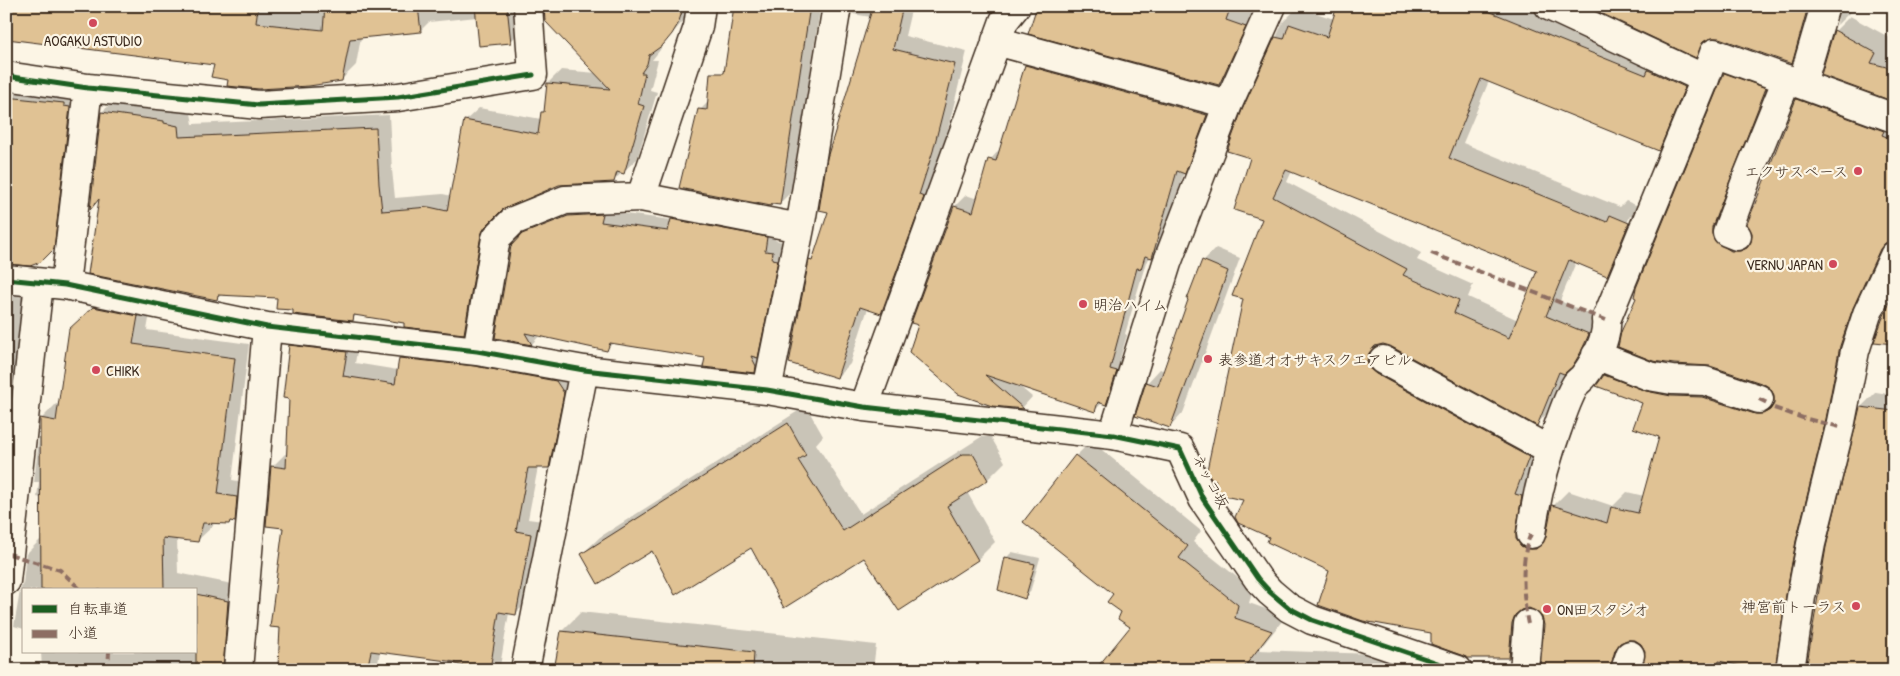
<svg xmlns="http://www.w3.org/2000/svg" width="1900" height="676" font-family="'Patrick Hand','Klee One',sans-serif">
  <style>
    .shadow { fill: #0003; fill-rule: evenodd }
    .building { fill: #e0c294; stroke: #3b2a1e; fill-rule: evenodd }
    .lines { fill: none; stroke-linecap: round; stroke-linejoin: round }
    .minor-casing { stroke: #3b2a1e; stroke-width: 31 }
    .minor { stroke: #fcf5e5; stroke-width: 28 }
    .quiet { stroke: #8d6e63; stroke-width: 4; stroke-dasharray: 8 4; stroke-linecap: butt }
    .cycleway-casing { stroke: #fcf5e5; stroke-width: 8 }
    .cycleway { stroke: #1b5e20; stroke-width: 5 }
    .poi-dot { fill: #d1495b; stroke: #fcf5e5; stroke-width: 2 }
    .labels { text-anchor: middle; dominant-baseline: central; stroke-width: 4.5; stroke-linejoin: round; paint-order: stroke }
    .poi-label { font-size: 15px; fill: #3b2a1e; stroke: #fcf5e5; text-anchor: start }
    .street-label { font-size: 15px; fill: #3b2a1e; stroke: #fcf5e5 }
  </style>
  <rect width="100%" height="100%" fill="#fcf5e5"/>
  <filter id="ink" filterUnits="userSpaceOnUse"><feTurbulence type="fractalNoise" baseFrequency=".02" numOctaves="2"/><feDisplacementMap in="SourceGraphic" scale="10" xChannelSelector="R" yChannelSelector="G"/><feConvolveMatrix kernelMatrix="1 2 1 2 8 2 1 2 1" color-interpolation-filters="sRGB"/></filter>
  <g filter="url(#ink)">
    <path class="shadow" d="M6 6H523L525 27 510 42 477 17 429 22 421 30 361 37 356 65 341 80 229 79 215 64 6 38Z
      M545 6H692L685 19 662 45 660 50 652 60H658L650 90 657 92 637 159 613 181 559 184 506 205 497 214 494 221 477 319 464 332 357 314 352 320 278 297 222 294 217 299 101 197 102 112 116 99 191 113 193 124 389 115 392 170 395 198 443 194 451 196 465 121 479 108 541 119 542 113 546 109 548 83 561 70 597 73Z
      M735 6H822L820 9 792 191 779 204 773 203 771 205 700 110 713 97 728 99Z
      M853 6H912L905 36 967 51 946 137 894 299 881 312 868 308 850 364 837 377 811 261 814 257 829 211 871 17 853 14Z
      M1039 6H1261L1232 71 1219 84Z
      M1339 6H1559L1699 72 1673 135 1658 150 1489 81 1463 143 1620 207 1626 201 1643 208 1622 260 1607 275 1576 262 1560 301 1603 319 1586 350 1568 368 1551 409 1537 424 1391 345 1381 343 1384 353 1543 442 1545 535H1548L1553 506 1568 491 1613 506 1627 492 1644 496 1660 436 1644 402 1605 376 1620 361 1775 400V395L1771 387 1637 297 1725 74 1740 59 1780 74 1727 211 1746 236 1753 237 1797 100 1812 85 1894 115V239L1891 240 1867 291 1800 670H1643L1647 652 1643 644 1635 639H1628L1625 649 1635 670H1541L1545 625 1543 617 1538 610 1527 608 1524 642 1509 657 1432 632 1271 537 1245 499 1264 218 1244 110 1283 22 1298 7 1334 19ZM1292 171 1538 270 1518 320 1468 297 1473 285 1417 260 1421 253 1287 182ZM1630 216 1633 217 1616 258H1613Z
      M1589 6H1818L1806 48 1791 63 1720 37 1713 36 1711 41 1696 56Z
      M1840 6H1853L1849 13 1837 25Z
      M1850 16 1894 40V100L1822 74 1835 31Z
      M1037 55 1217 104 1195 161 1184 172 1162 246 1146 262 1125 334 1127 335 1120 358 1127 360 1117 392 1106 403 1103 402 1095 410 1018 385 1032 397 1022 408 959 393 955 206 966 195 978 199 990 160 1001 148 1026 66Z
      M6 81 78 89 68 233 40 261 6 262Z
      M580 205 610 212 672 220 683 209 777 227 775 240 783 242 782 248 787 250 765 361 754 372 707 357 614 342 607 349 540 335 532 344 496 337 512 246 534 224Z
      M1216 248 1240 258 1183 413 1170 427 1147 383 1160 369 1165 371 1203 261Z
      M6 271 36 282 6 473Z
      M108 293 152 302 147 330 249 344 232 480 251 483 249 506 234 521 232 520 229 523 214 522 213 526 198 540 177 538 178 573 242 586 237 670H42L41 652H196V590H24V629L14 626 20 591 23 583 26 554 41 539V498L37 497 39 482H34L41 419 56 404 59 405 86 314Z
      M303 333 359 340 355 363 398 370 400 358 413 346 576 380 561 454 548 467H538L528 519 543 521 528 601 515 614 509 613 500 666 513 667 512 670H457L458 664 456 661 380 651 377 670H301L284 526 272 467 285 454 287 455 290 346Z
      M1876 392 1894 395V670L1861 407Z
      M806 406 823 436 816 444 861 514 981 437H991L1005 462 988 479 967 492 995 542 978 559 899 609 865 556 751 546 652 549 582 554 600 537Z
      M1091 441 1201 531 1193 542 1253 590 1249 603 1286 616 1259 650 1374 654 1423 670H1097L1132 627 1114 594 1076 456Z
      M1012 552 1040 558 1030 592 1025 598 1006 558Z
      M581 612 876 645 873 670H556L562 631Z"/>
    <path class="building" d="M11 6H258L256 23 323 30 325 6H418L421 32 350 39 342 81 309 86 259 89 227 86 228 80 211 77 214 65 7 39Z
      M475 6H507L511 43 479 46Z
      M544 6H684L678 24 672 34 663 45 649 55 647 64 641 73H645L638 104 644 106 624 174 617 172 614 182 559 185 502 210 485 227 481 235 464 334 404 327V323L354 315 353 321 293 314V310L276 309 277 298 218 295 217 300 88 274 99 199 90 210 101 112 164 121V123L178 126 179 137 376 128 379 184 382 211 429 207 447 211 464 120 538 134 541 112H544L547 83 610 89 545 21Z
      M734 6H810L780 205 772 204 771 206 679 188 698 109 707 110 710 73H724Z
      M873 6H903L893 49 955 64 933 151 919 195 924 197 881 314 860 307 837 378 789 363 809 260 812 261 828 212 819 210 827 158Z
      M1037 6H1231L1226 20 1246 27 1219 85 1028 34Z
      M1337 6H1476L1646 75 1648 70 1685 87 1659 151 1481 79 1449 158 1607 222 1610 215 1629 223 1607 276 1569 260 1546 316 1589 334 1581 352 1572 367 1564 374 1559 372 1537 426 1390 346 1383 344 1375 346 1369 353 1367 361 1369 368 1376 374 1529 457 1515 494 1522 496 1516 532V539L1521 546 1528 549H1536L1543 543 1546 536 1552 505 1607 523 1611 507 1638 513 1659 437 1633 428 1642 403 1596 386 1604 375 1646 391 1671 396 1702 397 1755 414H1763L1770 410 1774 404V395L1770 388 1764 384 1710 366 1674 364 1653 361 1618 347 1621 332 1636 298 1634 297 1636 288 1724 73 1766 88 1712 227V234L1715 241 1731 251H1740L1747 248 1751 242 1752 233 1747 224 1796 99 1884 131 1882 135 1894 140V241L1885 243 1880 249 1853 308 1840 346 1825 424 1796 541 1786 595 1775 670H1759L1719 661 1717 670H1642L1645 651 1641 644 1635 640H1627L1620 643 1615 650 1610 670H1540L1544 625 1542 617 1537 612 1529 608 1521 610 1515 615 1512 623 1509 658H1468L1431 644V633L1363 621 1318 605 1329 571 1267 542 1269 537 1238 523 1235 517 1243 500 1219 495 1217 491 1214 487 1216 480 1211 479 1207 470 1243 299 1232 296 1262 219 1234 210 1250 158 1227 151 1242 110 1275 37 1284 39 1289 24 1327 37ZM1286 170 1537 271 1509 338 1454 313 1459 300 1403 275 1407 269 1273 197Z
      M1586 6H1806L1807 10 1792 64 1719 38H1712L1703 42 1696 58Z
      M1834 30 1876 53 1871 63 1894 69 1892 101 1821 75Z
      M1025 65 1207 115 1185 174 1177 171 1152 258 1145 256 1141 269 1137 268 1110 369 1117 371 1106 405 1098 402 1095 412 985 375 1024 409 992 406 958 394 909 352 918 325 911 323 954 206 973 212 988 159 996 161Z
      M6 97 64 103V106L70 107 54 249 41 262 30 266 6 264Z
      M603 214 601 222 668 231 671 219 767 237 765 251 773 252 772 259 778 260 758 358 751 356 756 366 755 373 703 367 705 358 610 343 607 351 525 333 532 345 495 338 511 246 522 234 568 216Z
      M1202 260 1228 271 1170 428 1135 416 1146 382 1158 386 1188 300 1187 299Z
      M1894 294V344L1874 342 1882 320Z
      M93 307 138 316 133 344 235 358 218 494 237 497 235 522 230 521 229 524 203 523 198 542 163 538 164 590H41L40 418 56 421 69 329Z
      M289 345 347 352 343 376 395 384 399 358 475 366 556 381 564 393 549 468H528L516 531 531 534 516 615 499 612 490 670 455 664V662L371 651 367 670H295L278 666 280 628 270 627 283 528 266 526 271 466 286 468 289 399 283 398Z
      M1860 407 1894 411V670H1806L1826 547Z
      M788 423 806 455 798 460 843 531 963 454H973L988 480 947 506 978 560 899 611 864 558 784 608 751 548 675 595 652 551 598 584 581 554Z
      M1075 455 1188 546 1179 558 1238 605 1235 618 1272 631 1242 670H1095L1130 627 1118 619 1121 612 1107 602 1113 594 1023 522Z
      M1005 557 1035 564 1025 599 998 590Z
      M196 594 228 601 223 670H196Z
      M561 631 754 652 753 670H554Z"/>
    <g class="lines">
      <defs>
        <path id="minor" d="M1549 6 1705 79
          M996 41 1228 104
          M6 76 88 88 259 105 398 97 533 75 528 6
          M1802 84 1824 9 1822 6
          M641 197 698 27 701 6
          M1737 236 1727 232 1748 175 1787 79
          M6 279 65 285 267 327 477 351 584 370 767 390 864 407 1113 435 1180 449 1203 499 1258 579 1270 592 1289 608 1312 620 1458 670
          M65 285 88 88
          M477 351 496 238 513 221 565 200 641 197 800 228
          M1596 355 1649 376 1672 380 1705 381 1759 399
          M1383 360 1549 450
          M767 390 800 228 837 6
          M864 407 1004 21 1016 6
          M1113 435 1167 263 1228 104 1272 6
          M1531 534C1536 497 1545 462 1558 427 1563 412 1568 397 1576 384 1578 381 1582 379 1584 376 1595 362 1608 337 1606 320L1705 79 1714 53 1894 118
          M6 581 39 283
          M238 670 267 327
          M525 670 584 370
          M1524 670 1528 624
          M1625 670 1630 655
          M1790 670 1801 597 1811 544 1840 427 1855 351 1867 314 1894 256"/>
      </defs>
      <use href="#minor" class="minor-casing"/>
      <use href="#minor" class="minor"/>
      <path class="quiet" d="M1431 253 1606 320
        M1759 399 1767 403
        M1774 408 1803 418 1840 427
        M9 554 60 570 81 590
        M1528 624C1523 601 1520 555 1531 534
        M108 670 109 652"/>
      <defs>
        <path id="cycleway" d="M6 76 88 88 259 105 398 97 533 75
          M6 279 65 285 267 327 477 351 584 370 767 390 864 407 1113 435 1180 449 1203 499 1258 579 1270 592 1289 608 1312 620 1458 670"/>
      </defs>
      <use href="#cycleway" class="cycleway-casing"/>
      <use href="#cycleway" class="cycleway"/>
    </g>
  </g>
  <g class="poi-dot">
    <circle cx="93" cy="23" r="5"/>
    <circle cx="1858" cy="171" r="5"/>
    <circle cx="1833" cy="264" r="5"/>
    <circle cx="1083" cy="304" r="5"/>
    <circle cx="1208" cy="359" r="5"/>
    <circle cx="96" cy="370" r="5"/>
    <circle cx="1856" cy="606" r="5"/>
    <circle cx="1547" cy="609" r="5"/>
  </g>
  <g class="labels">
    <g class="poi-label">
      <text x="93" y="40" text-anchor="middle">AOGAKU ASTUDIO</text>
      <text x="1848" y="171" text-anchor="end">エクサスペース</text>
      <text x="1823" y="264" text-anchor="end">VERNU JAPAN</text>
      <text x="1093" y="304">明治ハイム</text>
      <text x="1218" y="359">表参道オオサキスクエアビル</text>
      <text x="106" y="370">CHIRK</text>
      <text x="1846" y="606" text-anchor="end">神宮前トーラス</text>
      <text x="1557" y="609">ON田スタジオ</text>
    </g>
    <g class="street-label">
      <text transform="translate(1211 481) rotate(62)">ネッコ坂</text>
    </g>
  </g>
  <rect width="1900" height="676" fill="none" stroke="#fcf5e5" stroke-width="25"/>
  <rect x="12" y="12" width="1875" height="651" fill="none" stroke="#3b2a1e" stroke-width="2" filter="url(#ink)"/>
  <rect x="22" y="588" width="175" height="65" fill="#fcf5e5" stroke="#afa495"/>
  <rect x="32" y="605" width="25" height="8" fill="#1b5e20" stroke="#afa495"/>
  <text x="68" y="614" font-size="15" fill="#3b2a1e">自転車道</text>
  <rect x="32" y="630" width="25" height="8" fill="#8d6e63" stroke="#afa495"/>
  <text x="68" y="638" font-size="15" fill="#3b2a1e">小道</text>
</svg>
